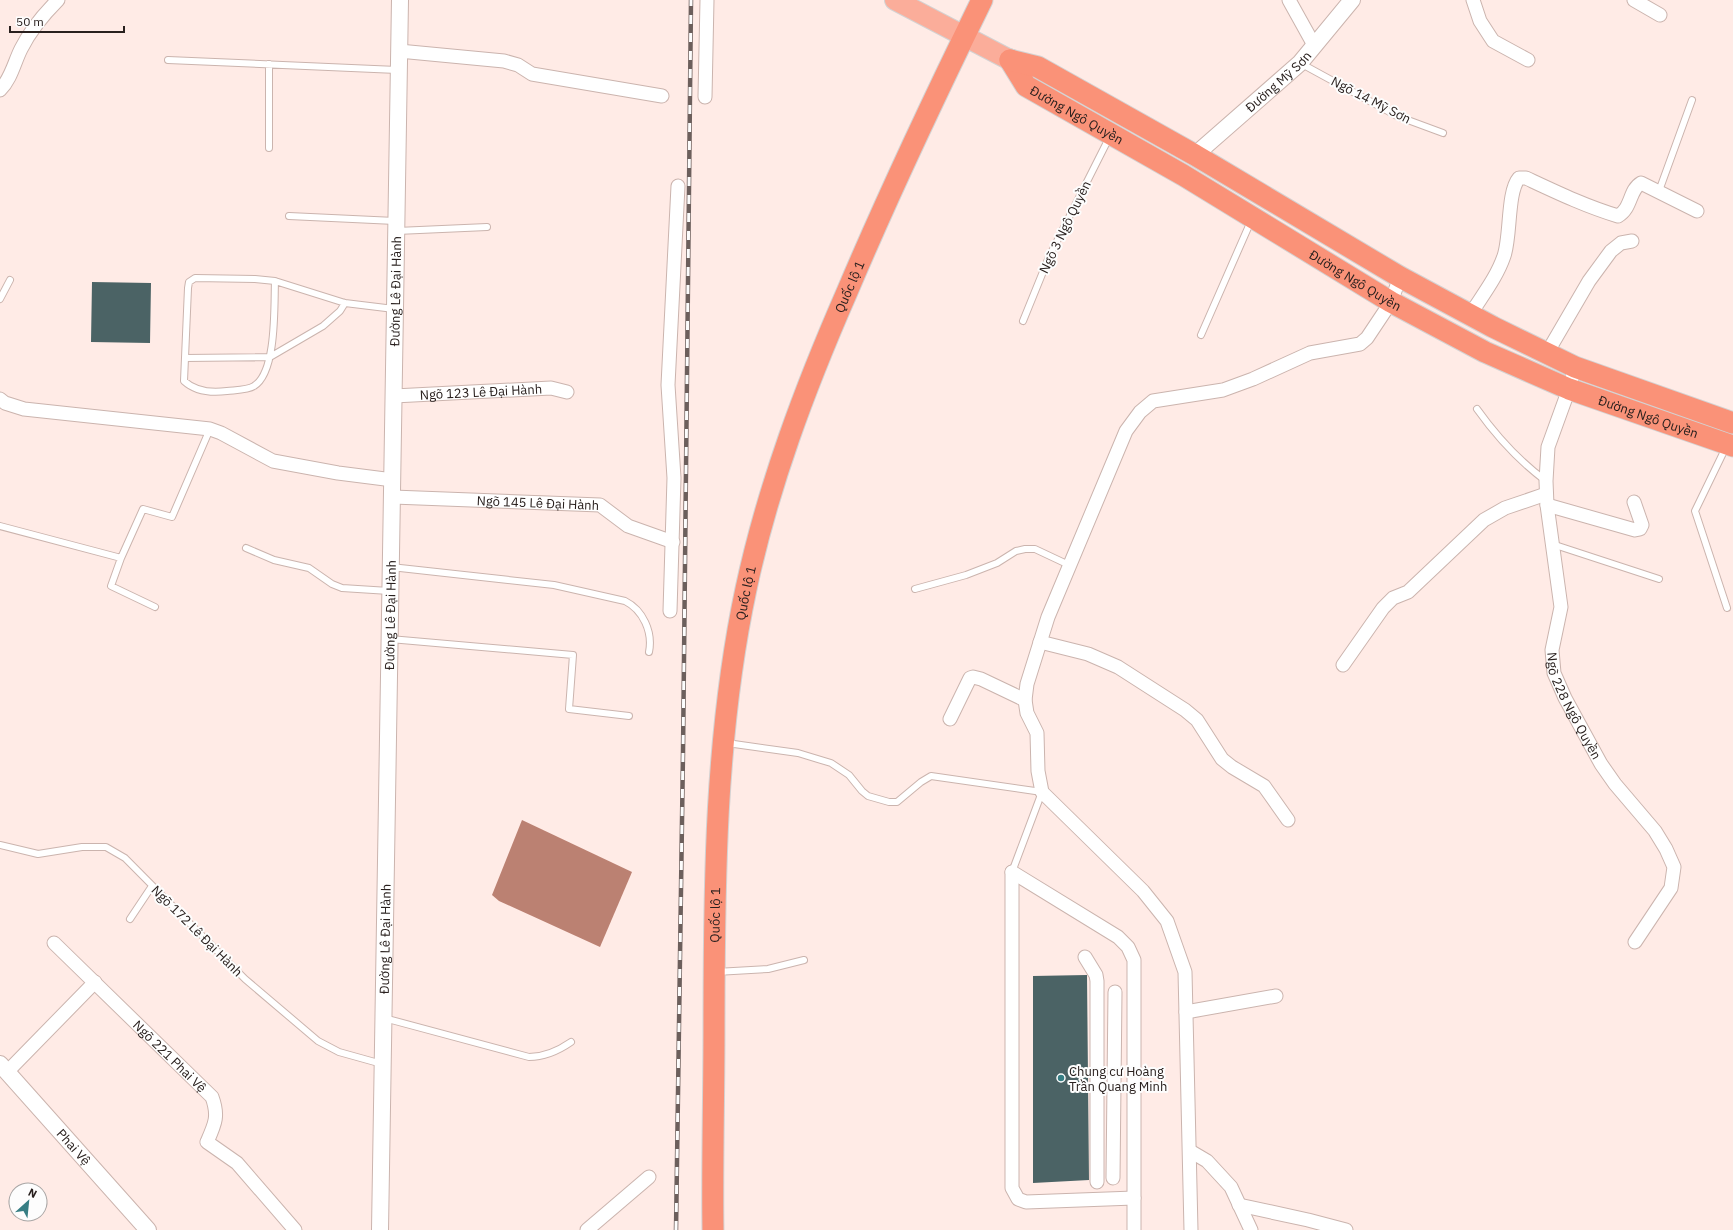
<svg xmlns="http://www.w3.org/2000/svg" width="1733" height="1230" font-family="'IBM Plex Sans',sans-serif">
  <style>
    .water { fill: #bb8172 }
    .building { fill: #4b6365 }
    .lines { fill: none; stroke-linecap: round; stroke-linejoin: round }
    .service-casing { stroke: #cbb4ae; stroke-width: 8 }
    .minor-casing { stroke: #cbb4ae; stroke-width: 15 }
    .tertiary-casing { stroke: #cbb4ae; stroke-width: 18 }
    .primary-casing { stroke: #d4d2d2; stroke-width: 22 }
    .trunk-casing { stroke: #d4d2d2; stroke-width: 23 }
    .service { stroke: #fff; stroke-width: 6 }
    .minor { stroke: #fff; stroke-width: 13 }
    .tertiary { stroke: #fff; stroke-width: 16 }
    .primary { stroke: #fbad9a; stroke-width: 20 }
    .trunk { stroke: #fa9278; stroke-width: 21 }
    .rail-casing { stroke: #6c5f5c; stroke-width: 4.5 }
    .rail { stroke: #fdfdfd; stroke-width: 3; stroke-dasharray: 9; stroke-linecap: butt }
    .poi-dot { fill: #367e84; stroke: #fdfdfd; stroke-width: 1.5 }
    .labels { text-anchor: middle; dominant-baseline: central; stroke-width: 4; stroke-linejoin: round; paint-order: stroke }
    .street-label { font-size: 13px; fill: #29201e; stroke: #fdfdfd }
    .poi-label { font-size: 13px; fill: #29201e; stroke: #fdfdfd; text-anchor: start }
  </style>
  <rect width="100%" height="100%" fill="#ffebe6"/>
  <path class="water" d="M522 820 632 872 600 947 499 901 492 895Z"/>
  <path class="building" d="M92 282 151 283 150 343 91 342Z
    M1087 975 1089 1180 1033 1183V976Z"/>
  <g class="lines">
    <defs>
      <path id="service" d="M168 60 397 70
        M1300 63 1397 116 1443 133
        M269 64V148
        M1659 191 1692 100
        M289 216 395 221
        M397 231 487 227
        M275 281C274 305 277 372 254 386 248 390 235 390 227 391 212 393 196 392 184 381L188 288 189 282 195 278 255 279 275 281 345 303 394 309
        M0 299 10 280
        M1023 321 1049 257 1109 138
        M1201 335 1251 221
        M185 358 270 357 323 326 340 311 345 303
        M1477 409C1497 437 1519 461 1546 481
        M1726 447 1695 511 1727 608
        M0 526 121 558
        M1552 544 1659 579
        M246 548 274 560 309 568 332 584 342 588 389 591
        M391 567 554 585 625 601C643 610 653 632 649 652
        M915 589 966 575 997 563 1016 551 1025 549H1035L1069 565
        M155 607 111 586 121 558 143 509 172 517 210 429
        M390 639 573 655 569 709 629 716
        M727 743 798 753 831 763 849 775 862 791 868 796 889 802H897L921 782 931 776 1042 792 1012 872
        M0 845 38 854 82 847H106L125 858 245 979 318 1041 339 1052 382 1064
        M130 919 152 886
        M716 972 768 969 804 960
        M384 1018 529 1057C545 1057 558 1051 571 1042"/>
      <g id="minor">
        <path d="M1289 0 1314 45"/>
        <path d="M1473 0 1480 21 1493 41 1528 60"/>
        <path d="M1634 0 1660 15"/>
        <path d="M399 51 504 61 518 65 532 74 662 96"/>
        <path d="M0 90C11 79 14 63 21 49 30 31 44 14 58 0"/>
        <path d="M705 97 707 0"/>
        <path d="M1470 315C1482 296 1497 277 1504 256 1511 236 1507 192 1519 178H1526C1556 192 1585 206 1618 216 1632 208 1629 190 1641 183L1697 211"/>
        <path d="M1547 353 1589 281 1611 251 1621 243 1632 241"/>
        <path id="s1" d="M1575 367 1569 389 1548 447 1546 481 1547 505 1561 607 1552 650 1554 673 1565 698 1601 764 1615 784 1655 831 1666 849 1674 867 1671 888 1635 942"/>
        <path id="s2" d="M394 396 551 388 567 392"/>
        <path d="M0 399 5 403 24 409 210 429 221 433 273 461 338 473 393 480"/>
        <path id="s3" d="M393 497 600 505 628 526 673 542"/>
        <path d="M1547 505 1635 530 1640 529 1642 525 1634 502"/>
        <path d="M670 611 674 478 668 385 678 186"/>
        <path d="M1040 642 1088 654 1118 667 1185 710 1197 720 1222 759 1232 767 1264 786 1288 820"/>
        <path d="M1343 665 1383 608 1393 598 1408 592 1484 520 1505 508 1546 494"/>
        <path d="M950 719 970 678 973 677 981 679 1025 700"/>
        <path d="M1012 872V1188L1018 1199 1026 1202 1134 1198"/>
        <path d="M1012 872 1118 937 1128 947 1134 960V1230"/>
        <path id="s4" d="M54 943 212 1097C219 1116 215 1124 207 1142L237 1163 295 1230"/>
        <path d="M1085 957 1096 975 1097 981V1182"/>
        <path d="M1186 1012 1276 996"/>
        <path d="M7 1072 95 982"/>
        <path d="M1190 1151 1207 1161 1231 1187 1251 1230"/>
        <path d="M1113 1178 1115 992"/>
        <path d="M1239 1205 1308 1220 1346 1230"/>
        <path d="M587 1230 649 1177"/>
        <path d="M1191 1230 1185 972 1167 921 1143 891 1042 792 1038 771 1037 733 1027 713 1025 700 1027 684 1048 617 1126 431 1140 412 1153 401 1223 390 1253 379 1310 353 1360 344 1367 338 1391 302 1400 277"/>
      </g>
      <g id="tertiary">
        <path id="s5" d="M1195 155 1300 63 1352 0"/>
        <path id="s6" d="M0 1064 148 1230"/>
        <path id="s7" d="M380 1230 400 0"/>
      </g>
      <path id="primary" d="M895 0 1010 60"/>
      <g id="trunk">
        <path id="s8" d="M1010 60 1026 86 1183 175 1391 302 1485 352 1569 389 1733 446"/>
        <path d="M1010 60 1038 67 1195 155 1400 277 1493 327 1575 367 1733 423"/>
        <path id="s9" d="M713 1230C712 1164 714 1097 714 1031 714 884 715 734 746 589 768 486 805 388 847 292 889 193 935 96 982 0"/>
      </g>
    </defs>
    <use href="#service" class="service-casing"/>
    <use href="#minor" class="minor-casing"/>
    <use href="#tertiary" class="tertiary-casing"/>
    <use href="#primary" class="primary-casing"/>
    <use href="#trunk" class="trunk-casing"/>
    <use href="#service" class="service"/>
    <use href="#minor" class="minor"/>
    <use href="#tertiary" class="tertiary"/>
    <use href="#primary" class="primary"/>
    <use href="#trunk" class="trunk"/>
    <defs>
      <path id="rail" d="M676 1230 683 753 691 0"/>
    </defs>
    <use href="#rail" class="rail-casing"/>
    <use href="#rail" class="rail"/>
  </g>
  <circle class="poi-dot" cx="1061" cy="1078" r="4"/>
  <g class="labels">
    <g class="street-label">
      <text stroke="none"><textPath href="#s5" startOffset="111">Đường Mỹ Sơn</textPath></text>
      <text transform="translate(1371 100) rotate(27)">Ngõ 14 Mỹ Sơn</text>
      <text stroke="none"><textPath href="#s8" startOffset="89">Đường Ngô Quyền</textPath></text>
      <text transform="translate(1065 227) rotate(-64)">Ngõ 3 Ngô Quyền</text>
      <text stroke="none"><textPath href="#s8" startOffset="413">Đường Ngô Quyền</textPath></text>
      <text stroke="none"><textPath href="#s9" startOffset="963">Quốc lộ 1</textPath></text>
      <text stroke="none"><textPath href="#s7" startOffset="939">Đường Lê Đại Hành</textPath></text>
      <text stroke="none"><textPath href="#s2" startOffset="87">Ngõ 123 Lê Đại Hành</textPath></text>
      <text stroke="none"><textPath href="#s8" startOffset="737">Đường Ngô Quyền</textPath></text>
      <text stroke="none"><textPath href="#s3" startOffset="145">Ngõ 145 Lê Đại Hành</textPath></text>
      <text stroke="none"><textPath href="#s9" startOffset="639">Quốc lộ 1</textPath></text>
      <text stroke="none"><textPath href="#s7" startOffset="615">Đường Lê Đại Hành</textPath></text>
      <text stroke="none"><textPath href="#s1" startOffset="350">Ngõ 228 Ngô Quyền</textPath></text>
      <text stroke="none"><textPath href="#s9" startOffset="315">Quốc lộ 1</textPath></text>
      <text transform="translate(197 931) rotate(45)">Ngõ 172 Lê Đại Hành</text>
      <text stroke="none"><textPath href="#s7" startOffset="291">Đường Lê Đại Hành</textPath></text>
      <text stroke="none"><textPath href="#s4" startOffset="162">Ngõ 221 Phai Vệ</textPath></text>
      <text stroke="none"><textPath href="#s6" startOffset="111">Phai Vệ</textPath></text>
    </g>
    <g class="poi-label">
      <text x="1069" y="1071">Chung cư Hoàng<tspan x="1069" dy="15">Trần Quang Minh</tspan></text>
    </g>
  </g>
  <g transform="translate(28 1202) rotate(27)"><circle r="19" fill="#fdfdfd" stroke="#a8a5a4"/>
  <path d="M0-3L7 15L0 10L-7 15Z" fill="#367e84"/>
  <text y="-6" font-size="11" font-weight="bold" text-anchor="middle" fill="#29201e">N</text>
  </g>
  <path d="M10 26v6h114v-6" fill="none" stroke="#29201e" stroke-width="2"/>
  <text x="16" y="26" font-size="12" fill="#29201e" stroke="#fdfdfd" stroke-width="3" paint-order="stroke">50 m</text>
</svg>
